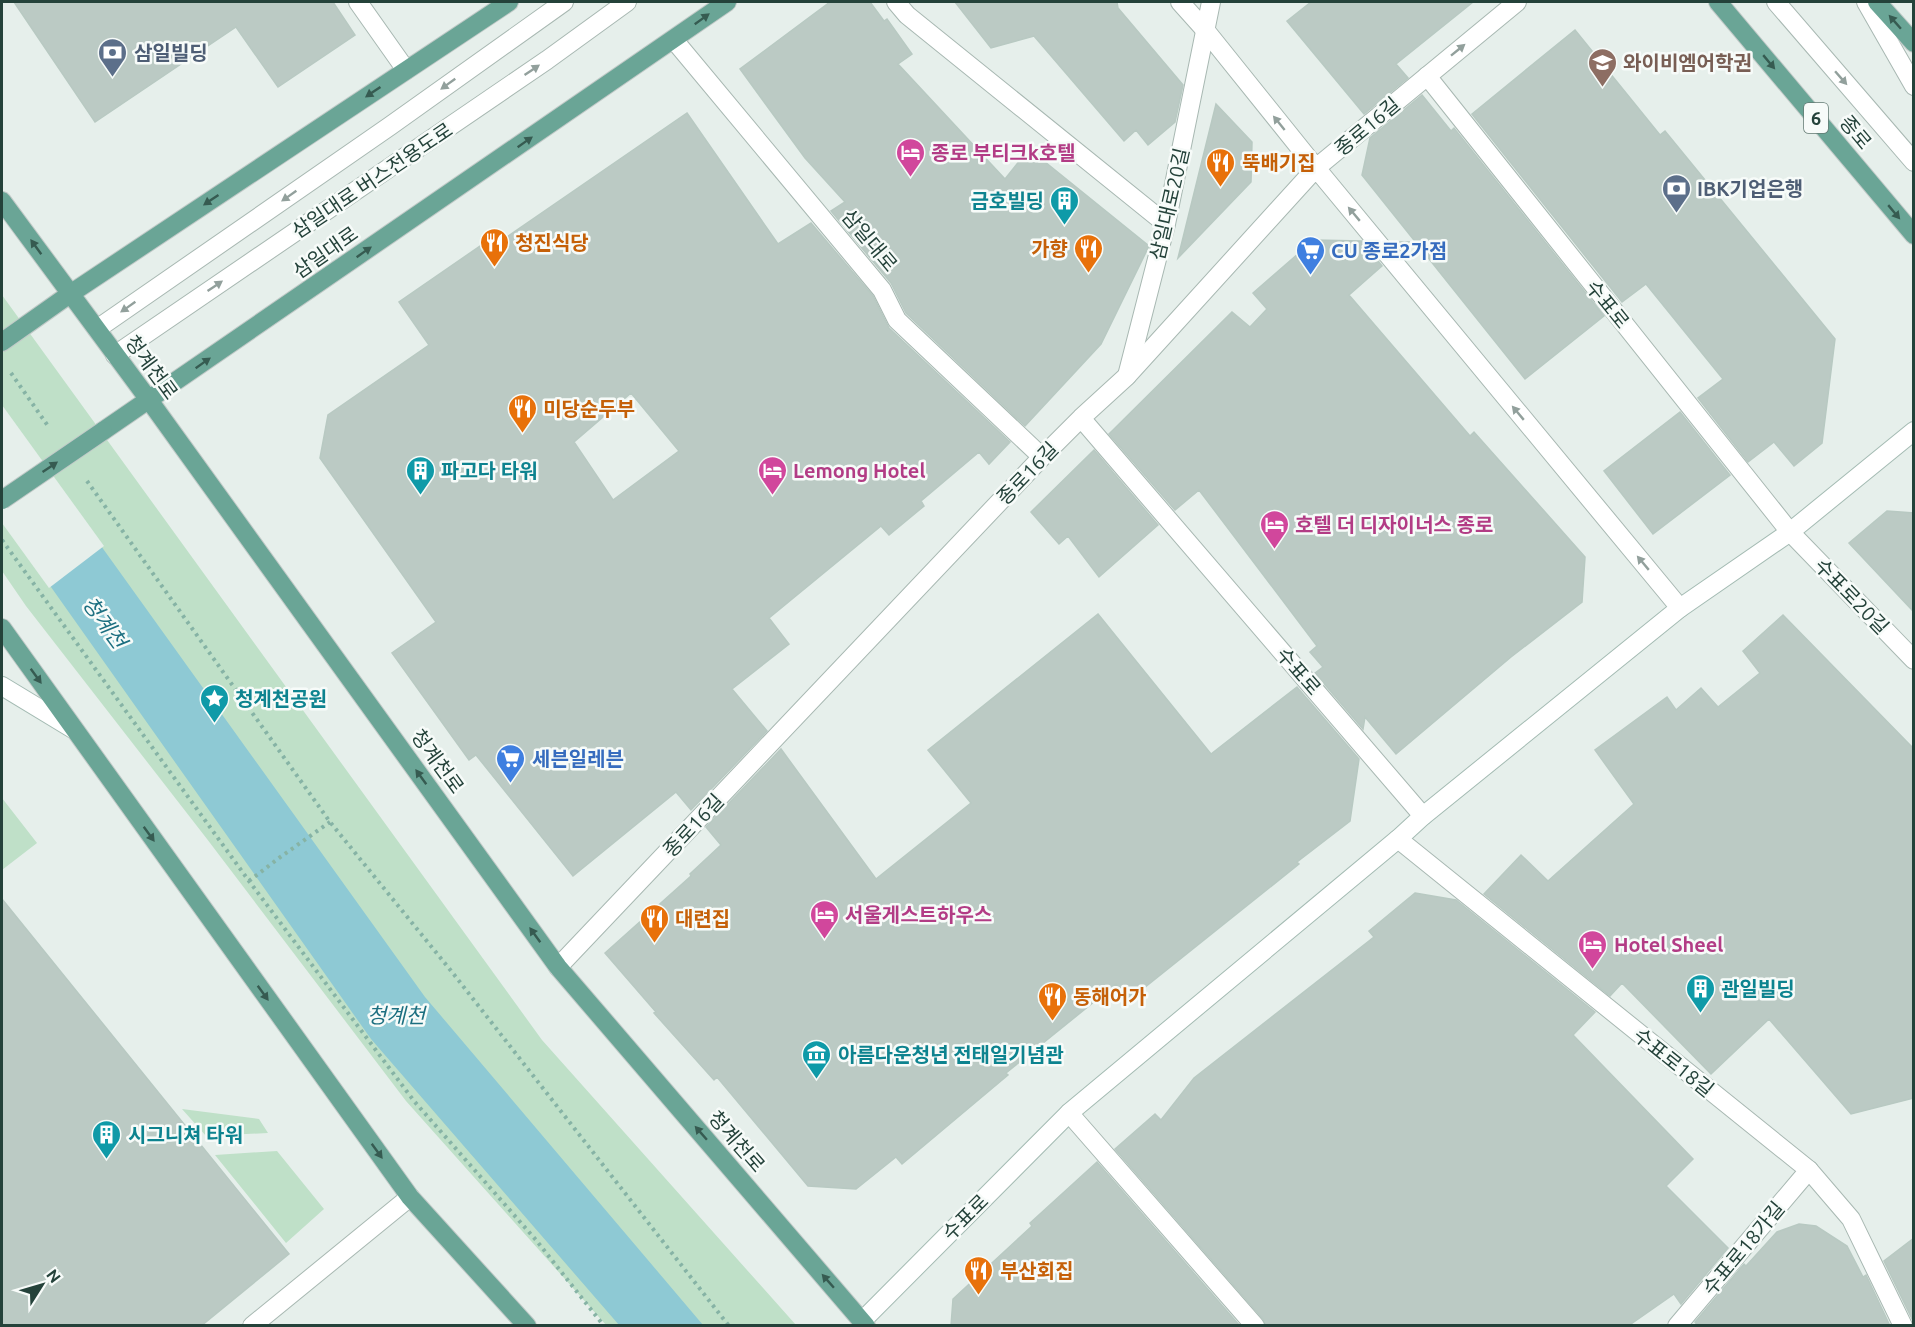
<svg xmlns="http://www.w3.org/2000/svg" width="1915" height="1327" font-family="Ubuntu,'Noto Sans KR',sans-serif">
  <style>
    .green { fill: #bfe0c8 }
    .water { fill: #8ec9d4 }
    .pier { fill: #e6efeb }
    .building { fill: #bbcac4; stroke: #b8c9c2; stroke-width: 1.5; fill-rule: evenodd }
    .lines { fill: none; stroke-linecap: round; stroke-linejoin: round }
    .lane-casing { stroke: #a8b8b2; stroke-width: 20 }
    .street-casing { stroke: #a8b8b2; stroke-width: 20 }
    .secondary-casing { stroke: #a4bbb3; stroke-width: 20 }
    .primary-casing { stroke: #c2cac8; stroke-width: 20 }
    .path { stroke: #86b3a5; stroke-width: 4; stroke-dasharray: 3 4.5; stroke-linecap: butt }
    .lane { stroke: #fff; stroke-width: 18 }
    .street { stroke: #fff; stroke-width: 18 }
    .secondary { stroke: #fff; stroke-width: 18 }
    .primary { stroke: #6aa596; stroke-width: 18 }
    .primary-bridge-casing { stroke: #c2cac8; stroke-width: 20; stroke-linecap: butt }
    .primary-bridge { stroke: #6aa596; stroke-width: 18 }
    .oneway { fill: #365b51 }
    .oneway2 { fill: #92a09c }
    .labels { text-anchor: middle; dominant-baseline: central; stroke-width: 5; stroke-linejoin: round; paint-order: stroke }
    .shield { fill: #f7fbf9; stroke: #637a73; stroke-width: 1.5 }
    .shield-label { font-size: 18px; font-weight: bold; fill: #24423a }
    .service-label { font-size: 20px; font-weight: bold; fill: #4e5e75; stroke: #f7fbf9; text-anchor: start }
    .education-label { font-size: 20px; font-weight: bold; fill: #785e54; stroke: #f7fbf9; text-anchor: start }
    .street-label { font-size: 20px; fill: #24423a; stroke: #f7fbf9 }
    .hotel-label { font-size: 20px; font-weight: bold; fill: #b23c85; stroke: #f7fbf9; text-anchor: start }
    .food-label { font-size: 20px; font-weight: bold; fill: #c56008; stroke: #f7fbf9; text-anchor: start }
    .culture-label { font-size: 20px; font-weight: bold; fill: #0d838f; stroke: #f7fbf9; text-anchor: start }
    .shop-label { font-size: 20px; font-weight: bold; fill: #366cbe; stroke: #f7fbf9; text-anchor: start }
    .water-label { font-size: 21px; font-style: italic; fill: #1c6f80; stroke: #f7fbf9 }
  </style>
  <rect width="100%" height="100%" fill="#e6efeb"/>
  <path class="green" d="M2 295 542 1040 796 1325H606L406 1101 207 839 26 606 2 571Z
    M2 798 37 843 2 870Z
    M182 1109 259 1119 268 1133 206 1136Z
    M277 1151 324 1209 286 1243 215 1155Z"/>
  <path class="water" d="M2 408 425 997 703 1325H619L371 1039 17 539Z"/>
  <path class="pier" d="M2 405 104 546 49 588 2 523Z"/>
  <path class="building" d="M14 2H333L355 35 278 87 236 27 95 122Z
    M830 2H870L884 21 887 19 912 54 898 64 1005 179 1029 149 1149 246 1101 344 1025 426 906 313 891 283 831 211 845 202 805 158 740 69Z
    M955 2H1117L1118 8 1183 85 1175 122 1148 145 1136 130 1124 141 1034 36 991 48Z
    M1311 2H1473L1396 64 1408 78 1364 114 1287 21Z
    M1575 30 1660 135 1665 131 1835 339 1822 443 1794 466 1774 442 1748 462 1698 398 1723 379 1646 284 1622 302 1472 114Z
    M1422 95 1451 131 1454 128 1604 316 1525 379 1362 175 1370 138Z
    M1216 104 1252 142 1251 182 1178 258Z
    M687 113 778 244 811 223 873 296 889 328 1010 442 989 464 979 452 921 501 924 506 889 535 881 526 769 618 789 644 732 689 767 731 691 810 676 792 573 876 476 755 469 760 392 653 436 622 320 458 328 415 429 345 399 302 496 235 501 241ZM631 393 679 451 613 500 574 442Z
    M1314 240 1362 241 1382 266 1349 295 1470 436 1474 432 1585 557 1582 602 1511 657 1396 754 1365 717 1363 729 1315 673 1323 667 1310 652 1317 646 1199 490 1175 510 1109 434 1232 312 1250 327 1267 309 1253 293Z
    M1392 242H1409L1399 251Z
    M1680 412 1730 475 1653 534 1604 471Z
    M1094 450 1158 525 1099 577 1068 536 1059 544 1031 512Z
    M1887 511 1914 513V612L1849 543Z
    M1098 614 1211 754 1297 687 1359 759 1350 821 1297 862 1299 864 1129 1000 1116 984 1006 1073 1008 1075 902 1164 896 1157 856 1189 808 1186 717 1077 714 1080 654 1013 656 1012 605 953 691 876 690 874 721 845 706 827 781 749 876 879 971 803 928 750Z
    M1783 615 1914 749V1098L1851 1114 1769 1019 1711 1074 1622 983 1610 996 1484 894 1521 855 1548 881 1634 804 1595 750 1667 697 1676 710 1701 688 1718 707 1760 673 1743 651Z
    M1415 893 1456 900 1595 1012 1573 1035 1693 1159 1666 1186 1728 1248 1681 1304 1674 1294 1628 1326H1266L1263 1319 1115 1149 1155 1114 1161 1120 1194 1078 1374 937 1369 931Z
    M2 899 289 1254 201 1326H2Z
    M1097 1162 1240 1326H951L953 1299 1032 1226 1030 1223Z
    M1799 1224 1816 1226 1847 1246 1863 1277 1866 1275 1890 1326H1698L1695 1322 1744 1264 1746 1266 1777 1232Z
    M1914 1238V1323L1884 1261Z"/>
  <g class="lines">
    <defs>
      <path id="lane" d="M896 2 907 15 1166 224
        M1776 2 1914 162
        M1866 2 1914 86
        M674 40 882 290 897 320 1042 457
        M1427 76 1790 532
        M97 329 390 126 564 2
        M115 355 547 60 627 2
        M1127 376 1166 224 1211 2
        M1069 1113 1255 1326
        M1677 1326 1809 1170"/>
      <path id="street" d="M358 2 406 70
        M1180 2 1206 31 1316 168 1680 608
        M1081 418 1423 816
        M1790 532 1914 660
        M1398 839 1809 1170 1851 1219 1903 1326
        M558 967 1042 457 1081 418 1127 376 1316 168 1517 2
        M252 1326 410 1197"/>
      <path id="secondary" d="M2 686 73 729
        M862 1321 1069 1113 1398 839 1423 816 1680 608 1790 532 1914 431"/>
      <path id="primary" d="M1718 2 1914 235
        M1877 2 1914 43
        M2 201 149 400 558 967 866 1326
        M2 342 70 294 509 2
        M103 431 727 2
        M2 628 410 1197 527 1326"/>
    </defs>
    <use href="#lane" class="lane-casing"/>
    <use href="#street" class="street-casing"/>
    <use href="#secondary" class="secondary-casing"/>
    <use href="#primary" class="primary-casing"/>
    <path class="path" d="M11 373 48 426
      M87 481 330 822 452 972 729 1326
      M2 540 249 881 414 1101 536 1240 604 1326
      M249 881 279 858 330 822"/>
    <use href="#lane" class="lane"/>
    <use href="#street" class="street"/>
    <use href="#secondary" class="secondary"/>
    <use href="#primary" class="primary"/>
    <defs>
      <path id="primary-bridge" d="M2 500 103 431"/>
    </defs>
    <use href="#primary-bridge" class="primary-bridge-casing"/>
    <use href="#primary-bridge" class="primary-bridge"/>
  </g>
  <defs><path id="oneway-solid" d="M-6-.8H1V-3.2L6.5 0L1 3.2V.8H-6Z" transform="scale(1.5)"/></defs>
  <g class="oneway">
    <use href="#oneway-solid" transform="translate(702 19) rotate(-36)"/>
    <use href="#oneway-solid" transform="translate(1895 22) rotate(-131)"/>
    <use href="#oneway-solid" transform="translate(1769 62) rotate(50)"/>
    <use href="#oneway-solid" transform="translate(373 92) rotate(146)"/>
    <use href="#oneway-solid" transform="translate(525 142) rotate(-35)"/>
    <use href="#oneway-solid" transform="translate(211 200) rotate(146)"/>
    <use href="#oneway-solid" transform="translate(1894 212) rotate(50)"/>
    <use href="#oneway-solid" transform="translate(36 247) rotate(-126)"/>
    <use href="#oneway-solid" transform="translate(364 252) rotate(-35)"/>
    <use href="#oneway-solid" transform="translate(203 363) rotate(-35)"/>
    <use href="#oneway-solid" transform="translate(50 467) rotate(-34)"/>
    <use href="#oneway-solid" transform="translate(36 676) rotate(54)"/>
    <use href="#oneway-solid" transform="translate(421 777) rotate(-126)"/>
    <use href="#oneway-solid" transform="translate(149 834) rotate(54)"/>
    <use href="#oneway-solid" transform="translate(535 935) rotate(-126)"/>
    <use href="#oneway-solid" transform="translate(263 993) rotate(54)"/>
    <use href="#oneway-solid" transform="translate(701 1133) rotate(-131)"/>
    <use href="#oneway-solid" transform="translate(377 1151) rotate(54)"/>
    <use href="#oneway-solid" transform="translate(828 1281) rotate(-131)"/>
  </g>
  <g class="oneway2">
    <use href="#oneway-solid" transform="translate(1458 50) rotate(-39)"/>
    <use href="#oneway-solid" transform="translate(532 70) rotate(-34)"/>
    <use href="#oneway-solid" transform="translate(1841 78) rotate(49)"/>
    <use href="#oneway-solid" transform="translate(448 84) rotate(144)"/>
    <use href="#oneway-solid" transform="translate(1279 123) rotate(-129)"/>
    <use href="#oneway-solid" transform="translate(289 196) rotate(145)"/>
    <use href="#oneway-solid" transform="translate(1354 214) rotate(-130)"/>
    <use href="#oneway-solid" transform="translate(215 286) rotate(-34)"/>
    <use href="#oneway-solid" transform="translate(128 307) rotate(145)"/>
    <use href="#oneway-solid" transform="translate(1518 413) rotate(-130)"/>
    <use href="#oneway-solid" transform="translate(1643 563) rotate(-130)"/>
  </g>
  <defs>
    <symbol id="bank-pin" viewBox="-11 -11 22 30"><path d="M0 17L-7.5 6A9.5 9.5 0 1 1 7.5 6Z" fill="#5c6f8a" stroke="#f7fbf9"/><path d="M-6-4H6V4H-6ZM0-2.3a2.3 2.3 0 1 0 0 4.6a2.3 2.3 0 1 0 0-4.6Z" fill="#fff"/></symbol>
    <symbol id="school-pin" viewBox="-11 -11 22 30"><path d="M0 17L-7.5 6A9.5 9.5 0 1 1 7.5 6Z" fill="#8d6e63" stroke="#f7fbf9"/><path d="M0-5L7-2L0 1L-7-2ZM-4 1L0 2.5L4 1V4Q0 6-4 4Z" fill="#fff"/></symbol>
    <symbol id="hotel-pin" viewBox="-11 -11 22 30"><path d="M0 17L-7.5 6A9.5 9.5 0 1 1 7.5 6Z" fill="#d1479c" stroke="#f7fbf9"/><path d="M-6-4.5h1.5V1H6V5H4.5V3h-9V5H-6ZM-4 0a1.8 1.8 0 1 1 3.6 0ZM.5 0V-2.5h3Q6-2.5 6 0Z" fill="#fff"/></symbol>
    <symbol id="restaurant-pin" viewBox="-11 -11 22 30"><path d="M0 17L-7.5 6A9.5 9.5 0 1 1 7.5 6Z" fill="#e8710a" stroke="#f7fbf9"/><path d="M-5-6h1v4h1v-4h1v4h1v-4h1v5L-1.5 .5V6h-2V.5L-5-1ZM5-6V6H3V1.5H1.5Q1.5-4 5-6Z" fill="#fff"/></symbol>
    <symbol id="building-pin" viewBox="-11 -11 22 30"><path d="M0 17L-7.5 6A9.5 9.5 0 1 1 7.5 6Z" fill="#0f9aa8" stroke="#f7fbf9"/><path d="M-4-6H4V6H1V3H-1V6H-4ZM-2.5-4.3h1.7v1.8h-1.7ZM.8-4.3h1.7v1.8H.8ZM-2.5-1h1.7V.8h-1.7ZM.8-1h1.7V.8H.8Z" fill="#fff"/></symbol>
    <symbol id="supermarket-pin" viewBox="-11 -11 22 30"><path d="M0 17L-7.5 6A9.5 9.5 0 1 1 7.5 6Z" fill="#3f7fe0" stroke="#f7fbf9"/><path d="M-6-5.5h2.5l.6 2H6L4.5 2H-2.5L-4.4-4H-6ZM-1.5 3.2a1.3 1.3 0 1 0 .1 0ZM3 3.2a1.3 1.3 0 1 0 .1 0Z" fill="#fff"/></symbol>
    <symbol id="sight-pin" viewBox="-11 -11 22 30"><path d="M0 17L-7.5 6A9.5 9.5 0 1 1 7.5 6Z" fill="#0f9aa8" stroke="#f7fbf9"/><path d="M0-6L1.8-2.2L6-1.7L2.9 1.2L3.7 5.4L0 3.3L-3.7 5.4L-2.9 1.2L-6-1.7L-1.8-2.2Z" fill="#fff"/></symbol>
    <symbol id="museum-pin" viewBox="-11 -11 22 30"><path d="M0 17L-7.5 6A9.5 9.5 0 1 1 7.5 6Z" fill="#0f9aa8" stroke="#f7fbf9"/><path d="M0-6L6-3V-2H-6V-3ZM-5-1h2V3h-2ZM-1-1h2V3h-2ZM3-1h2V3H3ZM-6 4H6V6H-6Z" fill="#fff"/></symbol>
  </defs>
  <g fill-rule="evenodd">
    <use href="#bank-pin" x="96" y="36" width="33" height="45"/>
    <use href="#school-pin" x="1586" y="46" width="33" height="45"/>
    <use href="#hotel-pin" x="894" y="136" width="33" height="45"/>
    <use href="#restaurant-pin" x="1204" y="146" width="33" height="45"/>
    <use href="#bank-pin" x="1660" y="172" width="33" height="45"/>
    <use href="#building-pin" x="1048" y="184" width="33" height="45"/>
    <use href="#restaurant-pin" x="478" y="226" width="33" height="45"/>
    <use href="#restaurant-pin" x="1072" y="232" width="33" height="45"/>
    <use href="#supermarket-pin" x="1294" y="234" width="33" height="45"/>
    <use href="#restaurant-pin" x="506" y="392" width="33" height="45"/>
    <use href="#building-pin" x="404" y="454" width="33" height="45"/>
    <use href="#hotel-pin" x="756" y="454" width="33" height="45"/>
    <use href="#hotel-pin" x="1258" y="508" width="33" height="45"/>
    <use href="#sight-pin" x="198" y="682" width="33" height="45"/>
    <use href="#supermarket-pin" x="494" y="742" width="33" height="45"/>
    <use href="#hotel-pin" x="808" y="898" width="33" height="45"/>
    <use href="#restaurant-pin" x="638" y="902" width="33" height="45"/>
    <use href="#hotel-pin" x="1576" y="928" width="33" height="45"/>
    <use href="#building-pin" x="1684" y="972" width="33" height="45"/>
    <use href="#restaurant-pin" x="1036" y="980" width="33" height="45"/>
    <use href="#museum-pin" x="800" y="1038" width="33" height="45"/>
    <use href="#building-pin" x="90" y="1118" width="33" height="45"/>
    <use href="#restaurant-pin" x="962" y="1254" width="33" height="45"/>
  </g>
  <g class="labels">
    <rect class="shield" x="1804" y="103" width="24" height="30" rx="4.5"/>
    <g class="shield-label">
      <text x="1816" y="118">6</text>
    </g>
    <g class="service-label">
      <text x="134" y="52">삼일빌딩</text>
      <text x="1697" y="188">IBK기업은행</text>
    </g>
    <g class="education-label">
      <text x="1623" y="62">와이비엠어학권</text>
    </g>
    <g class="street-label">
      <text transform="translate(1367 126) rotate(-40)">종로16길</text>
      <text transform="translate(1856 132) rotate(50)">종로</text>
      <text transform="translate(372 180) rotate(-34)">삼일대로 버스전용도로</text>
      <text transform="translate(1169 204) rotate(-77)">삼일대로20길</text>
      <text transform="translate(870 240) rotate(50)">삼일대로</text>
      <text transform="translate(325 252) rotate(-35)">삼일대로</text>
      <text transform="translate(1608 304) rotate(51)">수표로</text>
      <text transform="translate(152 367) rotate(54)">청계천로</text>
      <text transform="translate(1027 473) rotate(-46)">종로16길</text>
      <text transform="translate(1852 596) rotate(46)">수표로20길</text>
      <text transform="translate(1299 671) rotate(49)">수표로</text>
      <text transform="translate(438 761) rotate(54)">청계천로</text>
      <text transform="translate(693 825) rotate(-47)">종로16길</text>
      <text transform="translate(1674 1062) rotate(39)">수표로18길</text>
      <text transform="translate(737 1141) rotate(49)">청계천로</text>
      <text transform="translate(965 1217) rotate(-45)">수표로</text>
      <text transform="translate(1743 1248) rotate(-50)">수표로18가길</text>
    </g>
    <g class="hotel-label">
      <text x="931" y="152">종로 부티크k호텔</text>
      <text x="793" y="470">Lemong Hotel</text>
      <text x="1295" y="524">호텔 더 디자이너스 종로</text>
      <text x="845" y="914">서울게스트하우스</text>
      <text x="1614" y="944">Hotel Sheel</text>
    </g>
    <g class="food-label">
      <text x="1242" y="162">뚝배기집</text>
      <text x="515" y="242">청진식당</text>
      <text x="1068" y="248" text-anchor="end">가향</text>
      <text x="543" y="408">미당순두부</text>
      <text x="675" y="918">대련집</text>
      <text x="1073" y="996">동해어가</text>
      <text x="1000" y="1270">부산회집</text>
    </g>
    <g class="culture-label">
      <text x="1044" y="200" text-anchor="end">금호빌딩</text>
      <text x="441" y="470">파고다 타워</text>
      <text x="235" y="698">청계천공원</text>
      <text x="1721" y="988">관일빌딩</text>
      <text x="838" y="1054">아름다운청년 전태일기념관</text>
      <text x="128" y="1134">시그니쳐 타워</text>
    </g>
    <g class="shop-label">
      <text x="1331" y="250">CU 종로2가점</text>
      <text x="532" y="758">세븐일레븐</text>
    </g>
    <g class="water-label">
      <text transform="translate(105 622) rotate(54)">청계천</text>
      <text x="396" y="1015">청계천</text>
    </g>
  </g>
  <rect width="1915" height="1327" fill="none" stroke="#24423a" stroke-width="6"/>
  <g transform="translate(42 1285) rotate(53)" stroke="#f7fbf9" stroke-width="4.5" paint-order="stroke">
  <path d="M0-4.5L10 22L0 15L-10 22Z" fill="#24423a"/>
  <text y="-9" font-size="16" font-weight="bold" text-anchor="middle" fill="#24423a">N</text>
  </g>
</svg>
